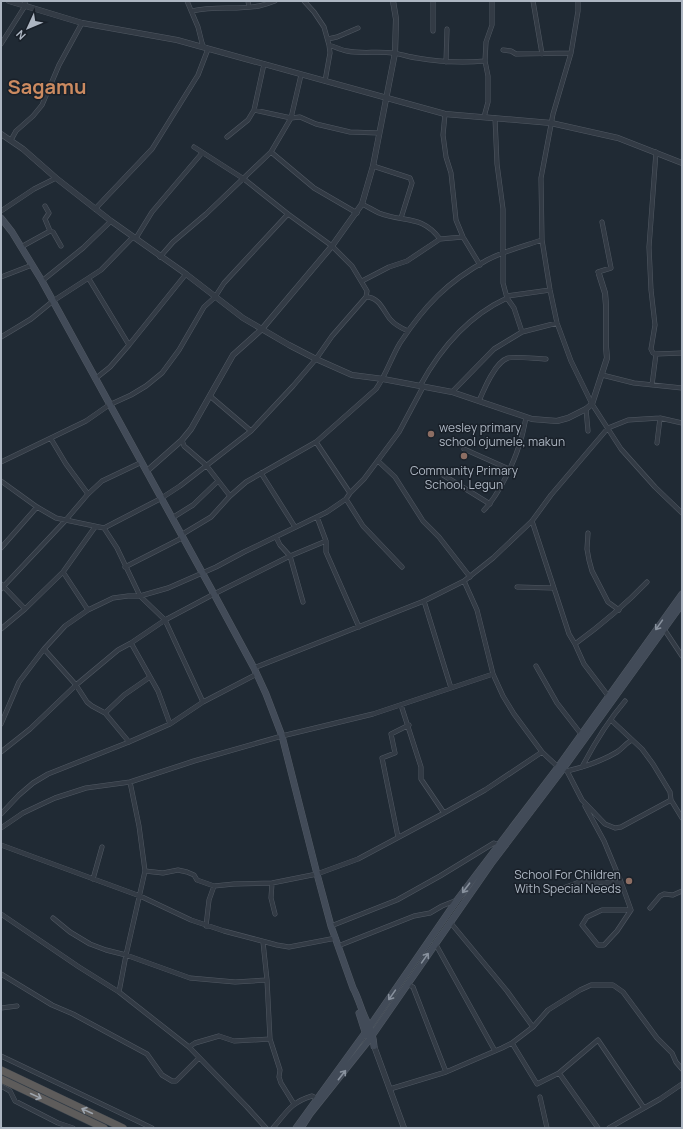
<svg xmlns="http://www.w3.org/2000/svg" width="683" height="1129" font-family="Manrope,sans-serif">
  <style>
    .lines { fill: none; stroke-linecap: round; stroke-linejoin: round }
    .minor-casing { stroke: #515963; stroke-width: 5 }
    .tertiary-casing { stroke: #515963; stroke-width: 6 }
    .secondary-casing { stroke: #515963; stroke-width: 7 }
    .trunk-casing { stroke: #3e464f; stroke-width: 8 }
    .minor { stroke: #333b45; stroke-width: 4 }
    .tertiary { stroke: #333b45; stroke-width: 5 }
    .secondary { stroke: #424b58; stroke-width: 6 }
    .trunk { stroke: #5e5c5b; stroke-width: 7 }
    .oneway { stroke: #88919d }
    .oneway2 { stroke: #9da4ad }
    .education-dot { fill: #8d6e63; stroke: #192029; stroke-width: 1.5 }
    .labels { text-anchor: middle; dominant-baseline: central; stroke-width: 3; stroke-linejoin: round; paint-order: stroke }
    .poi-label { font-size: 12px; fill: #adb6c2; stroke: #192029; text-anchor: start }
    .town-label { font-size: 20px; font-weight: bold; fill: #cb8a60; stroke: #192029 }
  </style>
  <rect width="100%" height="100%" fill="#202a34"/>
  <g class="lines">
    <defs>
      <path id="minor" d="M248 1 249 7
        M304 1 314 12 324 27 329 45 330 53 325 81
        M433 1V31
        M533 1 542 54
        M578 1V11L571 53 553 114 541 178 542 240 550 290 557 323 571 361 592 404 621 449 655 487 682 513
        M192 11C215 6 238 10 259 6 264 5 270 3 275 1
        M328 39 337 37 358 28
        M1 44 25 6V1
        M329 45C335 47 341 50 347 51 361 54 377 51 393 53 401 54 409 57 417 58 440 62 462 63 485 61
        M503 50 511 51 516 54 571 53
        M446 62 447 29
        M254 110 291 118 300 117 316 124 350 132 379 133
        M445 114 443 135 446 157 451 173 456 220 463 237 480 265
        M484 117 488 102V76L485 61 486 42 492 25V1
        M495 118 497 164 503 209V283L507 298 514 308 522 332
        M227 137 248 120 254 110 264 64
        M11 140 16 131 33 116 42 105 59 65 82 23
        M271 152 314 188 357 213
        M656 152 649 247 651 290 655 325 651 349 653 353 656 354 682 353
        M373 166 410 178 412 183 401 218
        M362 204C368 207 373 210 379 213 404 223 421 214 440 239
        M95 209 152 149 198 75 208 49 203 46 202 43 198 27 187 1
        M1 211 34 189 56 178
        M50 231 53 232 61 246
        M136 238 152 212 202 153
        M21 247 50 231 45 219 49 213 45 206
        M160 257 173 242 206 214 271 152 291 118 301 75
        M599 274 598 272 611 268 602 222
        M1 277 32 265
        M89 279 129 345
        M42 281 83 248 111 221
        M362 281 389 267 407 261 440 239 463 237
        M507 296 550 290
        M366 297C379 297 383 310 390 319 395 325 401 328 408 331
        M1 337 31 319 53 301 101 270 133 237
        M602 375 634 383 682 388
        M95 379 110 367 129 345 186 274
        M652 385 656 354
        M420 386C440 349 468 316 507 298
        M452 392 494 349 522 332 557 323
        M210 396 251 431
        M479 401C484 389 495 362 508 358 514 356 538 359 546 359
        M586 409 588 431
        M51 439 66 464 88 494
        M182 440 184 446 206 465 230 496
        M316 442 350 493
        M657 443 660 418
        M464 449 509 469
        M378 461 395 477 423 521 439 537 470 577
        M1 462 86 421 109 405 131 395 146 386 162 373 179 350 204 307 215 297 224 283 288 214
        M261 473 295 527
        M443 475 490 504
        M1 481 37 507 56 518 104 528 117 548 140 596 165 620 203 702
        M346 499 363 526 402 567
        M484 510C498 496 515 461 520 442 523 435 524 426 526 418
        M317 517 326 541V552L359 627
        M172 518 193 505 218 481
        M532 521 569 634 575 644 584 664 609 697
        M104 528 160 499 180 486 251 431 293 386 316 359 332 336 366 297 367 291 352 266 332 246 288 214 244 179 194 147
        M588 533 587 549 589 560 592 571 608 602 619 610
        M181 535 211 517 230 496 246 482 316 442 376 389C386 375 391 358 400 343 425 305 447 282 487 260 504 251 524 246 542 240
        M276 537 280 545 290 556 303 602
        M1 548 37 507
        M125 567 182 538
        M63 572 88 610
        M464 581 477 610 493 674 503 696 514 714 542 752 558 767
        M1 584 25 609
        M517 587 553 588
        M1 589 65 521 88 494 102 481 142 462
        M424 601 451 688
        M1 629 25 609 63 572 95 527
        M664 629 682 656
        M131 643 158 691 170 724
        M575 644C601 625 625 605 647 582
        M44 649 76 685 87 702 92 706 105 713 129 742
        M536 666 557 703 581 734
        M254 668 424 601 464 581 493 558 532 521 551 495 608 428 628 420 660 418 682 423
        M401 705 421 767V779L444 813
        M105 713 124 695 150 677
        M611 720 642 749 653 764 670 792 671 800 682 818
        M1 724 19 682 44 649 65 626 88 610 113 598 128 596H140L168 588 216 567 244 552 327 512 346 499 350 493 364 479 399 432 423 387
        M1 752 30 729 76 685 118 650 131 643 165 620 214 594 290 556 326 541
        M582 767C594 744 608 721 625 701
        M564 770 567 771C584 767 602 761 617 752 622 749 626 743 632 740
        M567 771 582 800 605 824 615 828 621 827 671 800
        M585 806 604 841 621 882
        M1 814 19 795 33 783 48 774 129 742 170 724 203 702 257 674
        M1 828 23 813 42 804 55 798 86 788 130 782 194 761 282 736 373 714 493 674
        M398 837 382 758 395 753 391 734 409 725
        M1 845 140 896 191 920 224 931 277 945 289 947 336 938
        M145 871 163 873 178 870 187 872 194 875 197 880 214 886 234 884 272 883 317 874 358 859 444 813 485 790 542 752
        M93 879 102 847
        M272 883 271 898 275 914
        M558 890 582 881 609 883 621 882 631 910
        M650 908 660 896 664 894 673 895 682 891
        M602 910H631L617 931 604 945H598L582 925 587 917Z
        M1 914 79 967 119 992 189 1047 247 1107 266 1128
        M53 918 70 932 90 944 106 950 126 955 190 978 235 982 267 980
        M450 922 507 991 533 1027
        M206 926 209 900 214 886
        M331 926 397 900 440 876 494 843 499 845
        M263 942 267 980 270 1039 280 1070 279 1077 281 1083 294 1104
        M435 943 495 1051
        M338 946 414 916 430 913 442 906 457 900
        M1 974 52 1005 73 1014 147 1054 162 1075 172 1081H176L199 1058
        M407 984 413 987 446 1072
        M119 992 126 955 145 871 139 826 130 782
        M1 1008 17 1006
        M512 1043 537 1084 559 1073 598 1128
        M189 1047 195 1043 219 1036 234 1041 270 1039
        M1 1056 152 1128
        M559 1073 598 1040 644 1108
        M1 1086 10 1091 15 1101 58 1123 73 1128
        M390 1089 446 1072 502 1048 512 1043 533 1027 548 1010 580 990 591 985H613L623 992 657 1038 672 1053 676 1062 682 1069
        M540 1097 547 1128
        M273 1128C286 1113 291 1102 312 1096L316 1098
        M609 1128 660 1099 682 1084"/>
      <path id="tertiary" d="M9 1 82 23 177 40 445 114 551 123 618 138 682 163
        M1 134 23 149 56 178 111 221 186 274 243 318 289 345 316 359 352 375 383 379 452 392 532 419 557 421 568 418 586 409 592 404 607 358 606 347V305L605 293 599 274
        M147 471 182 440 191 429 233 355 262 329 332 246 362 204 373 166 395 53 396 19 393 1
        M374 1046 404 1128"/>
      <path id="secondary" d="M1 218 12 232 42 281 214 594 254 668 266 694 282 736 317 874 331 926 353 988C358 997 360 1006 364 1015 369 1027 373 1032 374 1046
        M359 1013 366 1035
        M296 1128 370 1026 457 900 558 767 682 594
        M301 1128 310 1114 369 1040 491 864 563 769 682 604"/>
      <path id="trunk" d="M1 1070 123 1128
        M1 1079 104 1128"/>
    </defs>
    <use href="#minor" class="minor-casing"/>
    <use href="#tertiary" class="tertiary-casing"/>
    <use href="#secondary" class="secondary-casing"/>
    <use href="#trunk" class="trunk-casing"/>
    <use href="#minor" class="minor"/>
    <use href="#tertiary" class="tertiary"/>
    <use href="#secondary" class="secondary"/>
    <use href="#trunk" class="trunk"/>
  </g>
  <defs><path id="oneway-shaft" d="M-6 0H5M1.5-3L5.5 0L1.5 3" fill="none" stroke-width="1.6" stroke-linecap="round" stroke-linejoin="round"/></defs>
  <g class="oneway">
    <use href="#oneway-shaft" transform="translate(659 625) rotate(125)"/>
    <use href="#oneway-shaft" transform="translate(466 888) rotate(127)"/>
    <use href="#oneway-shaft" transform="translate(425 958) rotate(-55)"/>
    <use href="#oneway-shaft" transform="translate(392 995) rotate(125)"/>
    <use href="#oneway-shaft" transform="translate(342 1075) rotate(-52)"/>
  </g>
  <g class="oneway2">
    <use href="#oneway-shaft" transform="translate(36 1096) rotate(25)"/>
    <use href="#oneway-shaft" transform="translate(87 1111) rotate(-155)"/>
  </g>
  <g class="education-dot">
    <circle cx="431" cy="434" r="4"/>
    <circle cx="464" cy="456" r="4"/>
    <circle cx="629" cy="881" r="4"/>
  </g>
  <g class="labels">
    <g class="poi-label">
      <text x="439" y="427">wesley primary<tspan x="439" dy="14">school ojumele, makun</tspan></text>
      <text x="464" y="470" text-anchor="middle">Community Primary<tspan x="464" dy="14">School, Legun</tspan></text>
      <text x="621" y="874" text-anchor="end">School For Children<tspan x="621" dy="14">With Special Needs</tspan></text>
    </g>
    <g class="town-label">
      <text x="47" y="86">Sagamu</text>
    </g>
  </g>
  <rect width="683" height="1129" fill="none" stroke="#adb6c2" stroke-width="4"/>
  <g transform="translate(28 28) rotate(226)" stroke="#192029" stroke-width="3" paint-order="stroke">
  <path d="M0-3L7 15L0 10L-7 15Z" fill="#adb6c2"/>
  <text y="-6" font-size="11" font-weight="bold" text-anchor="middle" fill="#adb6c2">N</text>
  </g>
</svg>
